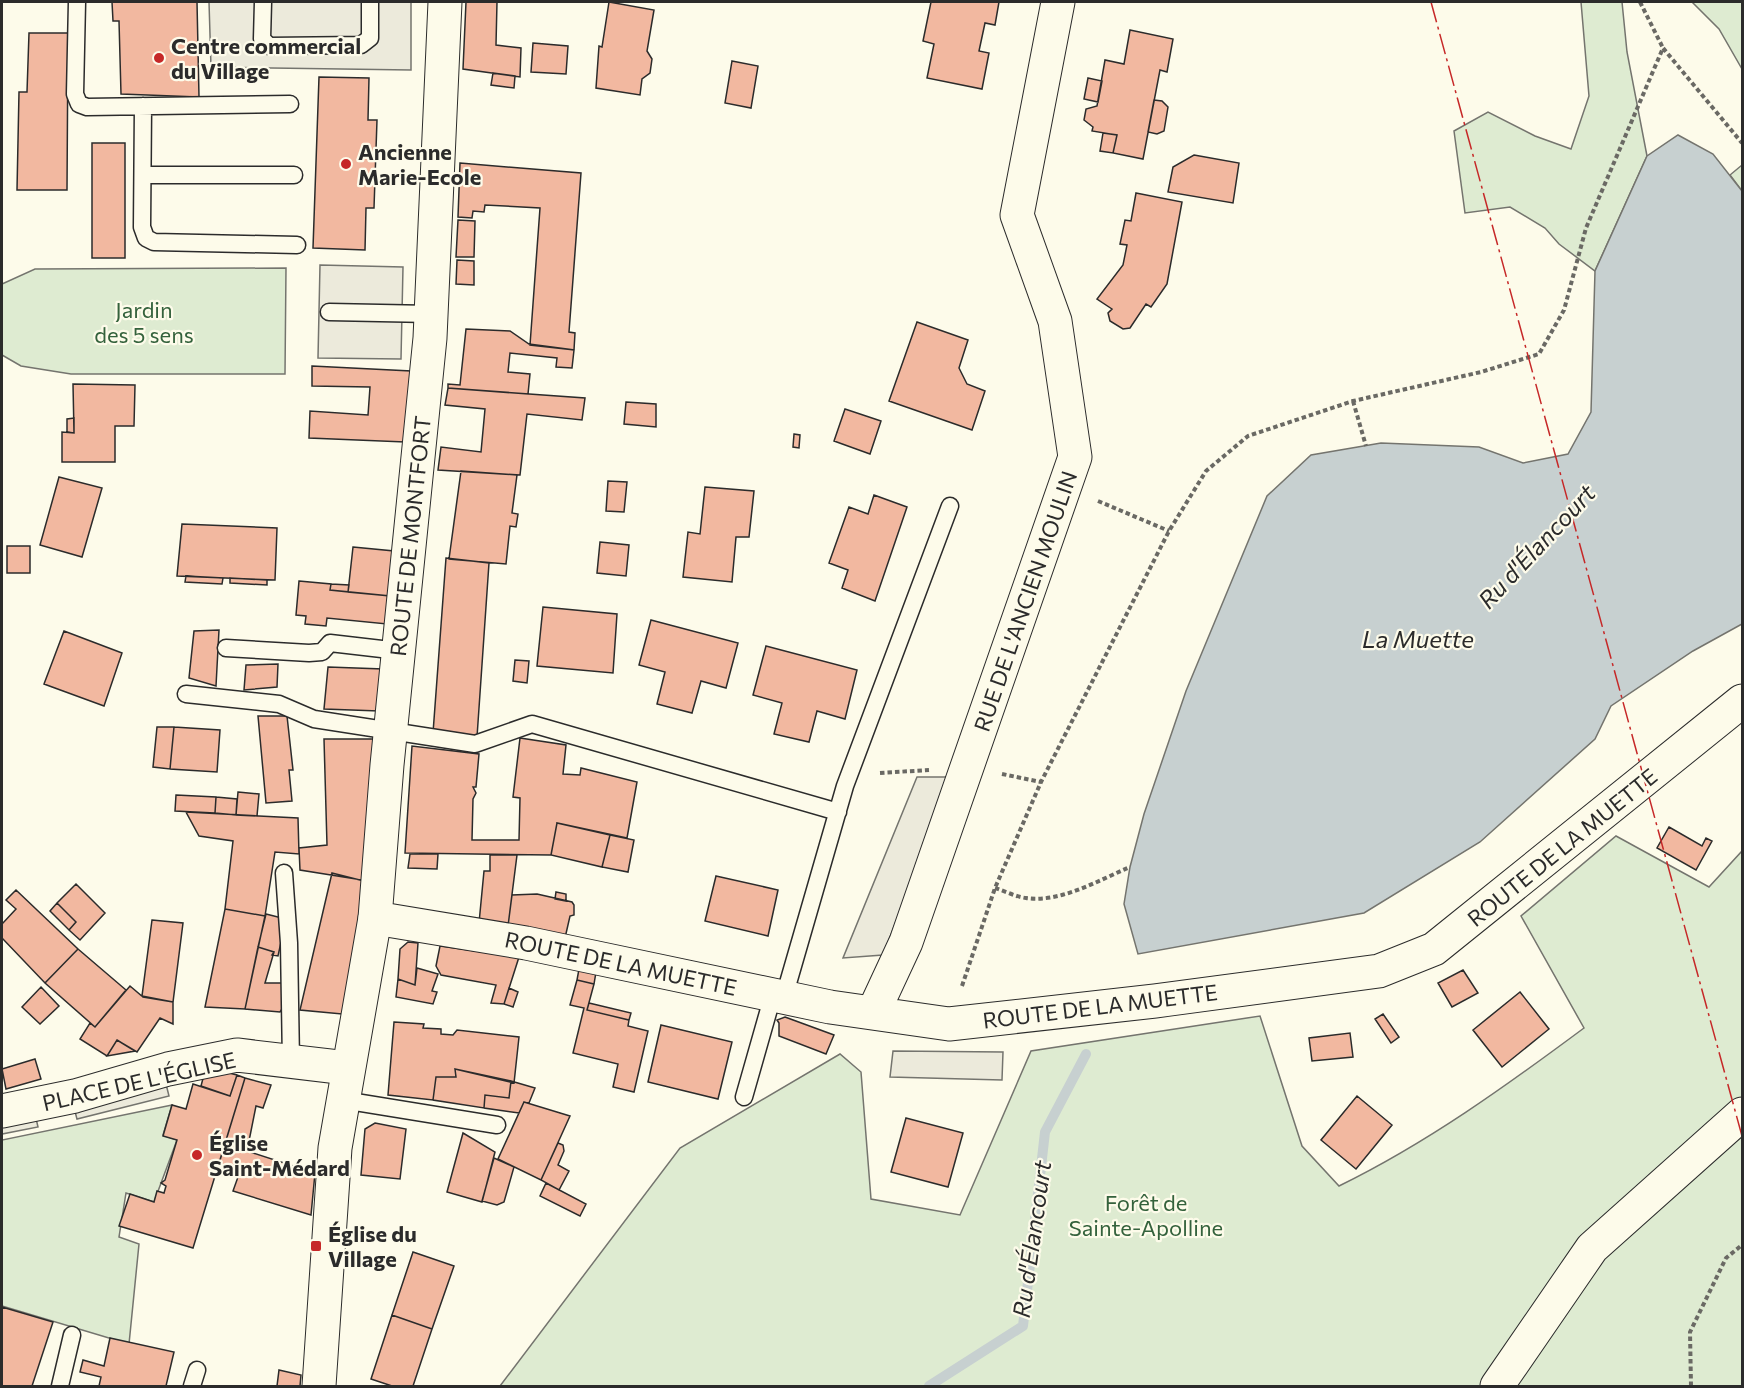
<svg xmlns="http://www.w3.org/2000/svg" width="1744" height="1388" font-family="Commissioner,sans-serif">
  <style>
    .green { fill: #deebd1; stroke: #74746e; stroke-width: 1.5 }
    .parking { fill: #eceadb; stroke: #74746e; stroke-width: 1.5 }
    .water { fill: #c7d0d0; stroke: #74746e; stroke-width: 1.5 }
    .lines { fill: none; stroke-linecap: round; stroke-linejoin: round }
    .stream { stroke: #c7d0d0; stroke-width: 10 }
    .building { fill: #f2b8a0; stroke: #2b2b2b; stroke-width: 1.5 }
    .service-casing { stroke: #2b2b2b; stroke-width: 19 }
    .minor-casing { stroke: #2b2b2b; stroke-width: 35 }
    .tertiary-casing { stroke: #2b2b2b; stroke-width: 35 }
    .path { stroke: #6a6964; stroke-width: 4; stroke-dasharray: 4.5 3; stroke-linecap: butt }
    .service { stroke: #fdfbea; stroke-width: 16 }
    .minor { stroke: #fdfbea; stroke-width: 33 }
    .tertiary { stroke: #fdfbea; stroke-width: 33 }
    .power { stroke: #c62828; stroke-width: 1.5; stroke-dasharray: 21 4.5 3 4.5; stroke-linecap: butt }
    .poi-dot { fill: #c62828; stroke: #fdfbea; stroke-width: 2 }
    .labels { text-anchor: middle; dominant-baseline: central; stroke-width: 4.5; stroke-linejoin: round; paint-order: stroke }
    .poi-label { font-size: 22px; font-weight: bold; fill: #2b2b2b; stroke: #fdfbea; text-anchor: start }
    .park-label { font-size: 22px; fill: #34623c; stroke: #fdfbea }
    .street-label { font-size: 22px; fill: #2b2b2b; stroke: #fdfbea }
    .water-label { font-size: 24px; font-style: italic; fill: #2b2b2b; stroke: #fdfbea }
  </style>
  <rect width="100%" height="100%" fill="#fdfbea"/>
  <path class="green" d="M1581 2H1622L1627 52 1647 156 1595 271 1559 244 1545 228 1510 207 1465 213 1454 131 1488 112 1535 136 1571 149 1589 96Z
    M1692 2H1742V69L1719 29Z
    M1742 165V191L1730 175Z
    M286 268 285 374H71L21 366 2 355V284L35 269Z
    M1616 836 1709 887 1742 851V1386H500L680 1148 840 1054 861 1072 871 1199 960 1215 1031 1051 1260 1016 1302 1146 1339 1186C1427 1143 1506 1086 1584 1028L1521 916Z
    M172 1105 163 1135 177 1140 154 1202 126 1193 119 1237 139 1244 129 1344 2 1306V1140Z"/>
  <path class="parking" d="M209 2H411V70L211 67Z
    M320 265 403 267 401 359 318 358Z
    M917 777H952L883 955 843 958Z
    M893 1051 1003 1052 1002 1080 890 1077Z
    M165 1080 169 1096 77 1119 73 1104Z
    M35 1114 38 1127 2 1134V1121Z"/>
  <path class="water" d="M1678 135 1713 154 1742 191V624L1693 651 1611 706 1595 739 1480 842 1364 913 1138 954 1124 904 1130 867 1144 814 1186 691 1267 496 1311 455 1381 443 1479 447 1523 463 1568 454 1591 412 1595 271 1647 156Z"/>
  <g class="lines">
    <path class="stream" d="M929 1386 1023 1326 1045 1132 1086 1054"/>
  </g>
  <path class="building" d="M112 2H197L199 97 121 94 119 21H113Z
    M466 2H497L496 45 521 48 520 77 463 69Z
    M609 2 654 10 647 51 652 59 650 73 642 79 640 95 596 88 599 46 602 47Z
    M931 2H999L995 25 985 23 979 51 989 53 982 89 927 78 934 44 923 41Z
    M1130 30 1173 39 1167 72 1160 70 1143 159 1113 153 1117 135 1092 131 1093 127 1084 120 1086 109 1097 106 1105 60 1124 64Z
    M29 33H68L67 190H17L19 92H27Z
    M533 43 568 46 566 74 531 72Z
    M732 61 758 66 751 108 725 103Z
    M493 73 515 76 514 88 491 85Z
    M319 77 369 78 368 120H377L374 208H366L365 250 313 248Z
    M1088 78 1102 81 1098 102 1084 99Z
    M1154 100 1162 101 1168 107 1164 131 1157 134 1148 132Z
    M1103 133 1117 135 1113 153 1100 151Z
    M92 143H125V258H92Z
    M1194 155 1239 163 1233 203 1168 192 1173 167Z
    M460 163 581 173 569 332 575 333 574 350 530 345 540 208 485 205 484 212 473 211 472 218 458 217Z
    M1136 193 1182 202 1167 284 1151 307 1146 304 1130 328 1123 329 1110 321 1108 313 1112 309 1097 299 1123 265 1127 245 1120 244 1125 220 1131 221Z
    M458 220 475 221 474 257H456Z
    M457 260 474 261V285L456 284Z
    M917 322 968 340 959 368 967 384 985 391 972 430 889 401Z
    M466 329 510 331 529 344 574 350 572 368 556 367 557 358 510 353 508 372 530 374 528 394 448 388V384L460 385Z
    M312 366 411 371 405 442 309 438 310 411 368 415 370 387 312 386Z
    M73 384 135 385 134 426H115V462H62V432L74 433Z
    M448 388 585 398 582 420 527 414 520 475 438 470 441 447 481 452 485 409 445 405Z
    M626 402 656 404V427L624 424Z
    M845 409 881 421 870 454 834 441Z
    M74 418V433L67 432V419Z
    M794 434 800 435 799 448 793 447Z
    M461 471 517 475 512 513 518 514 516 527 510 526 506 564 449 559Z
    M59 477 102 488 82 557 40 545Z
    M608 481 627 482 624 512 606 511Z
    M705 487 754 491 749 537H736L732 582 683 577 688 532 700 534Z
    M874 495 907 507 875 601 842 588 848 570 829 563 849 507 868 514Z
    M182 524 277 528 275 580 177 576Z
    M600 542 629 545 626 576 597 573Z
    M7 546H30V573H7Z
    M353 547 394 551 390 596 348 592Z
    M446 558 489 563 477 737 433 733Z
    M186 576 223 578 222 584 185 582Z
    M230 578 267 580V585L230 583Z
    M299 581 331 584 330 590 390 596 387 624 327 618 326 626 305 624 306 616 296 615Z
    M331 584 349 585 348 592 330 590Z
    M543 607 617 614 613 673 537 666Z
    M651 620 738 643 726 688 701 681 692 713 657 704 665 672 639 665Z
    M219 630 216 686 189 678 194 631Z
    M64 631 122 653 104 706 44 684Z
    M766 646 857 670 845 719 817 711 809 742 774 734 782 703 753 695Z
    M515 660 529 661 527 683 513 681Z
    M278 664 277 687 244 690 246 665Z
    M328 667 383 669 379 711 324 709Z
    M258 716H287L293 770H289L292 801 266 803Z
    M157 727H174L170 769 153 767Z
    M174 727 220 730 217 772 170 769Z
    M520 738 566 745 563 774 580 775 581 768 637 782 627 838 557 823 551 855 405 853 412 746 479 754 476 787H473L476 793 473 799 472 840H519L520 798 513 797Z
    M324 739H377L368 881 300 870 299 848 327 845Z
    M238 792 259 794 257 816 236 815Z
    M176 795 216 797 215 813 175 811Z
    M216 797 237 799 236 815 215 813Z
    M186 812 298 818 299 854 275 852 265 916 225 909 233 841 199 836Z
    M557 823 610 835 602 867 551 855Z
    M1669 827 1702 846 1706 838 1712 841 1696 870 1657 848Z
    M610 835 634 840 628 872 602 867Z
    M410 854H438L437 869 408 868Z
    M490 855H517L508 926 479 923 484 871H490Z
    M332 873 372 883 342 1014 300 1010Z
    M716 876 778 890 768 936 705 921Z
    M76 884 105 913 80 940 69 930 76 922 57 903Z
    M16 890 78 949 45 983 2 938V924L16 909 6 900Z
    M556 892 566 894V901L555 899Z
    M537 894 572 902 574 905V915L570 916 565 938 508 926 512 895Z
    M57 903 76 922 69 930 50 911Z
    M225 909 265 916 245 1009 205 1007Z
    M266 914 286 919 278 956 272 955 274 952 258 947Z
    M152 920 183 923 173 1002 142 996Z
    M408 942 418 943 415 985 398 979 400 949Z
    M440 946 519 957 504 1004 491 1003 496 985 441 975 436 966Z
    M258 947 274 952 265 983H283L282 1009 280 1012 245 1009Z
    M78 949 126 990 95 1027 45 983Z
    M417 968 438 974 432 991 437 992 433 1004 396 997 398 979 415 985Z
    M579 969 596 972 594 984 577 980Z
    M1463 970 1478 993 1452 1007 1438 983Z
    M577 980 594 984 587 1010 629 1020 628 1026 648 1031 634 1092 613 1087 618 1064 573 1053 584 1008 570 1005Z
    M130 986 143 997 173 1002V1024L160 1018 137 1052 117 1040 107 1056 80 1039 90 1023 95 1027Z
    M41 987 59 1006 40 1024 22 1007Z
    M509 988 518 992 513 1007 504 1004Z
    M1520 992 1549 1029 1502 1067 1473 1030Z
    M589 1003 631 1013 629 1020 587 1010Z
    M1383 1014 1399 1037 1391 1043 1375 1019Z
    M785 1017 834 1035 826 1054 779 1036V1023L777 1020Z
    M394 1022 424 1024 423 1028 441 1029V1034L453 1035 457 1030 519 1037 514 1083 455 1069 456 1077H436L433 1100 388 1095Z
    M661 1025 732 1042 718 1099 648 1082Z
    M1350 1033 1353 1057 1312 1061 1309 1038Z
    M117 1040 135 1051 107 1056Z
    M35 1059 41 1079 6 1089 2 1069Z
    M206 1067 237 1075 230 1096 201 1086Z
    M455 1069 511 1081 509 1098 485 1095 484 1108 433 1100 436 1077H456Z
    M237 1075 245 1078 193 1248 119 1226 130 1194 154 1202 157 1191 164 1193 166 1186 161 1183 165 1180 177 1140 163 1136 172 1105 186 1109 193 1084 230 1096Z
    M245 1078 271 1085 263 1108 256 1106 247 1151 315 1173 311 1215 233 1191 238 1177 217 1170Z
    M511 1081 535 1088 529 1103 524 1102 519 1113 484 1108 485 1095 509 1098Z
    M1357 1096 1392 1125 1356 1169 1321 1140Z
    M524 1102 570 1116 541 1180 498 1159Z
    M906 1118 963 1133 948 1187 891 1172Z
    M375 1123 406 1129 400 1179 361 1175 365 1129Z
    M463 1133 495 1152 482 1202 447 1192Z
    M558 1143 563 1145 564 1151 558 1165 569 1171 559 1190 541 1180Z
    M494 1158 514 1167 504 1202 497 1205 482 1201Z
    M546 1183 586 1204 580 1216 540 1196Z
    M413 1252 454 1266 432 1329 392 1315Z
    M2 1307 53 1322 32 1386H2Z
    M392 1315 432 1329 413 1386H392L371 1379Z
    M110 1338 174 1352 166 1386H99L101 1377 80 1372 83 1360 104 1366Z
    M279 1370 301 1375 300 1386H277Z"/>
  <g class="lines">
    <defs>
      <path id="service" d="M77 2 75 94 79 104 87 107 290 104
        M263 2 262 39 269 46 361 45 370 38V2
        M143 106 142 227 146 238 154 242 297 245
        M143 175H294
        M329 312 431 314
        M226 648 309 653 322 652 330 643 399 651
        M186 694 279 704 314 719 475 744 532 724 838 812
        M284 873 289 943 291 1062
        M784 997 845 786 950 506
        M744 1097 773 995
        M343 1100 497 1125
        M60 1386 72 1335
        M192 1386 197 1370"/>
      <path id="minor" d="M375 918 526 943 830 1007 949 1024 1155 1001 1379 971 1434 949 1742 701
        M873 1013 906 942 1075 457 1055 321 1017 215 1058 2
        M2 1111 75 1096 168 1069 237 1055 347 1068"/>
      <path id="tertiary" d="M319 1386 335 1148 375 918 387 765 430 338 445 2
        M1497 1386 1592 1248 1742 1114"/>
    </defs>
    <use href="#service" class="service-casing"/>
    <use href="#minor" class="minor-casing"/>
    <use href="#tertiary" class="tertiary-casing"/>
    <path class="path" d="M1640 2 1663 48
      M1353 401 1366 446
      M1098 501 1169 531
      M880 773 929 770
      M1002 774 1041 782
      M995 888C1005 891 1016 897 1026 898 1061 903 1099 880 1130 867
      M962 986 995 888 1041 782 1169 531 1206 471 1248 436 1353 401 1481 372 1539 354 1564 310 1586 228 1663 48 1742 143
      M1691 1386 1690 1332 1726 1258 1742 1245"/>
    <use href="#service" class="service"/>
    <use href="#minor" class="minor"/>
    <use href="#tertiary" class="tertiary"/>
    <path class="power" d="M1431 2 1742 1136"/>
  </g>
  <g class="poi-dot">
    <circle cx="159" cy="58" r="6"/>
    <circle cx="346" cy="164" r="6"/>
    <circle cx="197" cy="1155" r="6"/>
    <rect x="310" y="1240" width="12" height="12" rx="3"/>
  </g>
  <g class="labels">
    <g class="poi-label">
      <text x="171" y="45">Centre commercial<tspan x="171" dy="25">du Village</tspan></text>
      <text x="358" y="151">Ancienne<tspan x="358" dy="25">Marie-Ecole</tspan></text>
      <text x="209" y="1142">Église<tspan x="209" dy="25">Saint-Médard</tspan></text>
      <text x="328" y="1233">Église du<tspan x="328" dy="25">Village</tspan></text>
    </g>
    <g class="park-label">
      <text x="144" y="309">Jardin<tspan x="144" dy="25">des 5 sens</tspan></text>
      <text x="1146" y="1202">Forêt de<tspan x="1146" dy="25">Sainte-Apolline</tspan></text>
    </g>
    <g class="street-label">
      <text transform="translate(410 536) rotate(-84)">ROUTE DE MONTFORT</text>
      <text transform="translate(1025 601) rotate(-71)">RUE DE L'ANCIEN MOULIN</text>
      <text transform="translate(1562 847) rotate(-39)">ROUTE DE LA MUETTE</text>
      <text transform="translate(621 963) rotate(12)">ROUTE DE LA MUETTE</text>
      <text transform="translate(1100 1006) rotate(-7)">ROUTE DE LA MUETTE</text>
      <text transform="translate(139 1081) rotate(-13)">PLACE DE L'ÉGLISE</text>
    </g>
    <g class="water-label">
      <text transform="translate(1536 546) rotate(-47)">Ru d'Élancourt</text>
      <text x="1418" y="638">La Muette</text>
      <text transform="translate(1031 1239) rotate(-82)">Ru d'Élancourt</text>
    </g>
  </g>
  <rect width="1744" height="1388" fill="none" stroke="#2b2b2b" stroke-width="6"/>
</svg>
